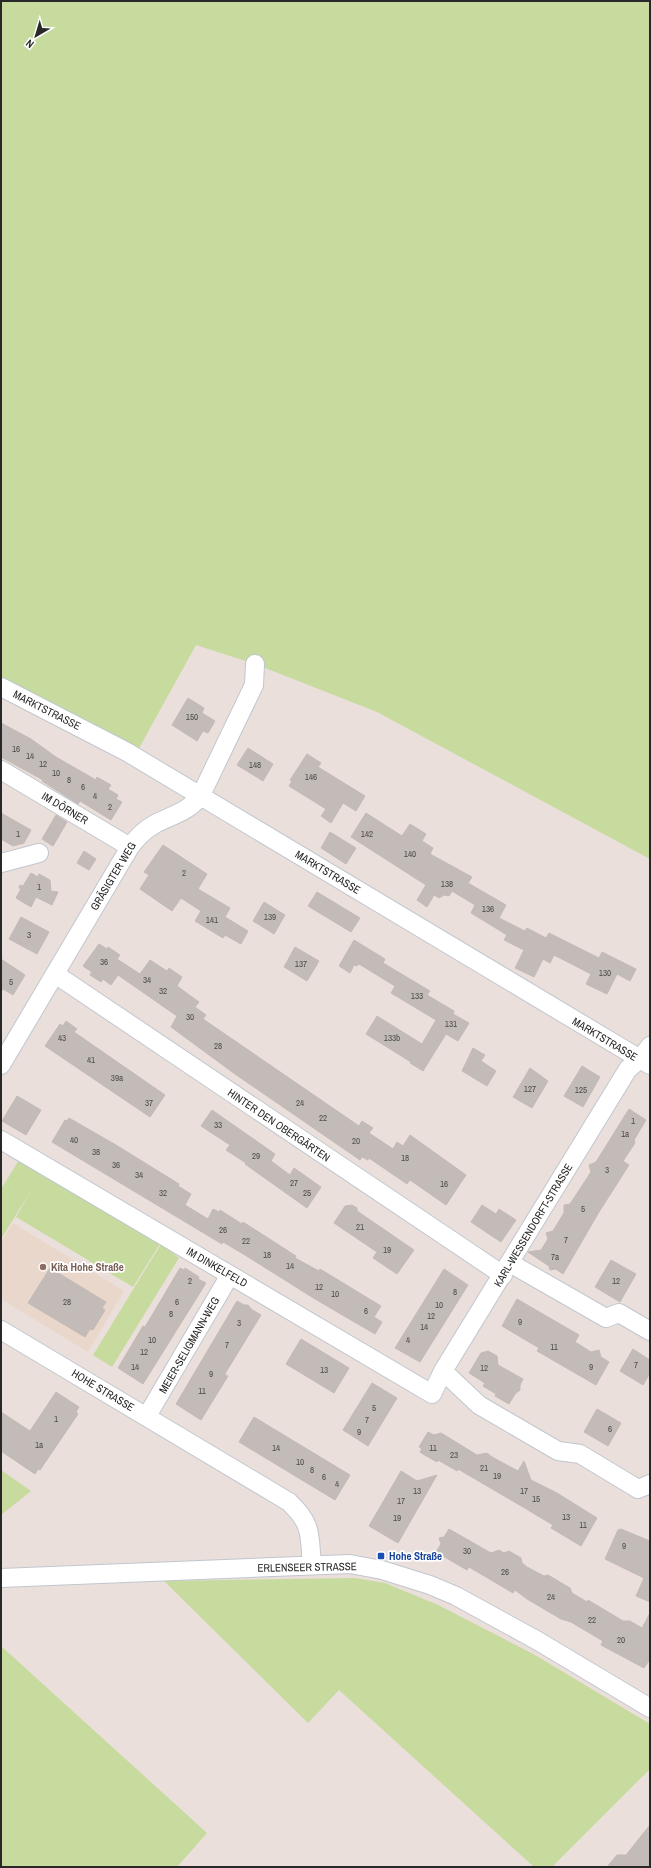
<svg xmlns="http://www.w3.org/2000/svg" width="651" height="1868" font-family="'Archivo Narrow',sans-serif">
  <style>
    .education { fill: #ead7cc }
    .green { fill: #c6db9d }
    .building { fill: #c2bbb7; stroke: #c5bab5 }
    .lines { fill: none; stroke-linecap: round; stroke-linejoin: round }
    .minor-casing { stroke: #c0c7ce; stroke-width: 20 }
    .minor { stroke: #fff; stroke-width: 18 }
    .education-dot { fill: #8d6e63; stroke: #fff; stroke-width: 1.5 }
    .transit-dot { fill: #1a4fb4; stroke: #fff; stroke-width: 1.5 }
    .labels { text-anchor: middle; dominant-baseline: central; stroke-width: 3.5; stroke-linejoin: round; paint-order: stroke }
    .number-label { font-size: 9px; fill: #4e4d4c }
    .street-label { font-size: 11px; fill: #282828; stroke: #fff }
    .education-label { font-size: 11px; font-weight: bold; fill: #785e54; stroke: #fff; text-anchor: start }
    .transit-label { font-size: 11px; font-weight: bold; fill: #164399; stroke: #fff; text-anchor: start }
  </style>
  <rect width="100%" height="100%" fill="#eadfdb"/>
  <path class="education" d="M13 1223 124 1291 88 1352 1 1299V1243Z"/>
  <path class="green" d="M1 1H650V859L377 712 255 664 196 645 138 750 1 679Z
    M19 1160 161 1242 133 1287 16 1217 32 1189 1 1239V1189Z
    M161 1244 179 1258 112 1367 93 1355Z
    M1 1470 31 1491 1 1515Z
    M355 1578 385 1583 438 1605 535 1655 650 1724V1769L552 1867H534L339 1690 308 1723 164 1581Z
    M1 1646 207 1833 177 1867H1Z"/>
  <path class="building" d="M188 698 204 708 202 713 215 721 208 733 203 731 197 741 172 725Z
    M1 723 31 739 56 757 96 780 97 777 111 785 108 789 118 795 116 799 122 802 111 820 80 801 78 804 42 781 43 780 1 757Z
    M248 748 273 764 263 781 237 765Z
    M307 754 321 763 318 767 365 796 356 811 343 803 331 823 321 816 326 809 289 786 292 781 290 780Z
    M1 813 31 830 24 843 13 846 1 839Z
    M366 813 402 836 410 824 426 834 422 841 433 848 430 854 472 877 468 883 506 905 499 918 525 931 527 928 546 938 549 933 599 958 602 952 636 969 630 981 617 974 607 994 586 984 591 974 554 955 550 963 543 959 534 977 515 968 524 950 504 940 507 935 471 913 475 905 452 891 449 896 444 895 439 898 434 895 427 907 417 900 426 885 351 837Z
    M56 815 67 822 53 846 42 839Z
    M330 832 356 848 346 864 321 848Z
    M163 845 207 874 198 889 230 908 225 917 248 931 241 944 225 935 223 938 195 921 201 911 181 898 172 911 140 889 149 875 144 872Z
    M84 851 96 859 89 870 77 863Z
    M31 873 38 877 39 874 50 880 51 891 58 892 52 905 36 897 31 907 16 898 21 889 19 888 20 885 23 886Z
    M317 892 360 918 351 932 308 906Z
    M264 902 285 915 274 934 253 921Z
    M21 917 49 932 37 954 9 939Z
    M354 940 385 959 383 963 430 991 427 995 454 1011 453 1014 469 1023 458 1041 446 1034 423 1071 410 1063 411 1062 366 1034 377 1016 422 1044 436 1020 391 993 395 986 359 964 357 966 354 965 350 973 339 966Z
    M99 944 107 949 108 947 120 955 117 959 140 974 150 960 167 971 169 968 182 977 177 986 199 1002 195 1007 206 1015 203 1019 359 1126 362 1121 373 1128 369 1133 393 1149 397 1142 403 1146 410 1135 466 1175 446 1205 410 1180 407 1184 369 1158 368 1160 362 1157 360 1160 235 1074 171 1027 177 1016 118 975 111 985 103 979 101 982 90 975 92 972 83 966Z
    M295 947 319 961 307 981 284 967Z
    M1 959 25 975 13 995 3 989 1 992Z
    M66 1021 77 1029 74 1032 165 1095 150 1117 45 1046 60 1024 63 1026Z
    M473 1048 485 1055 481 1061 496 1071 487 1086 462 1071Z
    M582 1066 600 1077 583 1107 564 1096Z
    M530 1068 548 1081 532 1108 513 1097Z
    M17 1096 41 1110 26 1135 2 1121Z
    M629 1109 646 1120 634 1140 635 1143 623 1161 629 1165 599 1212 563 1274 556 1269 550 1270 549 1266 528 1252 541 1250 548 1239 546 1233 553 1231 564 1213V1205L570 1204 591 1172 589 1165 596 1162Z
    M212 1110 275 1154 271 1161 290 1175 294 1168 321 1187 307 1208 245 1164 246 1163 226 1150 230 1145 201 1126Z
    M69 1118 116 1145 179 1184 178 1186 191 1194 185 1205 208 1219 213 1209 219 1212 220 1210 242 1224 243 1222 296 1256 295 1258 319 1271 320 1269 381 1306 374 1317 382 1322 375 1334 315 1299 245 1255 223 1242 222 1244 52 1142 65 1120 67 1121Z
    M352 1205 357 1208V1211L414 1250 397 1274 373 1258 377 1252 334 1223 345 1206Z
    M482 1205 496 1214 499 1209 516 1220 501 1242 471 1222Z
    M611 1260 636 1274 620 1302 595 1287Z
    M50 1268 106 1302 102 1308 105 1310 93 1330 90 1329 85 1337 28 1303Z
    M180 1268 184 1270 185 1268 199 1277 198 1279 206 1283 143 1384 118 1368 143 1326 145 1327Z
    M444 1269 468 1285 420 1362 395 1348Z
    M517 1299 579 1335 575 1342 591 1352 599 1350 601 1357 609 1362 596 1385 537 1351 539 1348 502 1326Z
    M237 1301 244 1305H248L251 1309 261 1315 226 1372 225 1375 228 1376 201 1420 176 1404Z
    M301 1339 349 1368 334 1393 286 1364Z
    M633 1349 650 1360V1373L643 1385 620 1371Z
    M488 1351 497 1356 498 1365 523 1379 520 1385V1390L515 1394 509 1404 495 1396 496 1394 483 1386 485 1383 469 1373 481 1353Z
    M372 1383 397 1398 368 1446 343 1430Z
    M56 1392 79 1407 76 1412 78 1414 40 1470 38 1469 35 1474 1 1451V1412L30 1431Z
    M597 1409 621 1423 608 1446 584 1432Z
    M254 1417 350 1475 335 1500 239 1442Z
    M428 1432 434 1435 441 1433 477 1455 487 1453 492 1457 518 1471 524 1461 531 1480 557 1493 597 1518 581 1546 551 1528 553 1525 523 1507 458 1469 457 1471 438 1460 437 1462 423 1454 420 1452 422 1449 419 1447Z
    M401 1471 417 1481 437 1475 398 1543 369 1526Z
    M449 1529 491 1553 499 1550 504 1553 509 1551 521 1558 522 1563 527 1567 544 1576 548 1575 570 1588 572 1593 587 1602 588 1600 623 1621H630L642 1628 650 1613V1659L644 1668 601 1645 603 1641 571 1622 561 1619 527 1599 515 1590 513 1593 469 1567 467 1570 436 1552 441 1544 439 1538 444 1537Z
    M621 1529 650 1541V1602L636 1596 644 1578 605 1559 618 1530Z
    M650 1825V1867H607L617 1855H626Z"/>
  <g class="lines">
    <defs>
      <path id="minor" d="M1 687 127 752 650 1065
        M1 770 130 847
        M1 863 39 853
        M55 974 503 1275
        M1 1065 130 847C137 837 144 830 155 824 172 815 189 812 201 795L254 685 255 664
        M1 1140 432 1394 443 1371 628 1069 640 1059 650 1046
        M510 1263 606 1318 619 1313 650 1331
        M1 1330 289 1502C313 1525 309 1534 312 1565
        M443 1371 479 1405 558 1451 580 1454 638 1489 650 1484
        M147 1416 230 1275
        M1 1578 350 1564 382 1570 430 1585 456 1596 538 1641 650 1708"/>
    </defs>
    <use href="#minor" class="minor-casing"/>
    <use href="#minor" class="minor"/>
  </g>
  <circle class="education-dot" cx="43" cy="1267" r="4"/>
  <rect class="transit-dot" x="377" y="1552" width="8" height="8" rx="2"/>
  <g class="labels">
    <g class="number-label">
      <text x="192" y="717">150</text>
      <text x="16" y="749">16</text>
      <text x="30" y="756">14</text>
      <text x="43" y="764">12</text>
      <text x="255" y="765">148</text>
      <text x="56" y="773">10</text>
      <text x="311" y="777">146</text>
      <text x="69" y="780">8</text>
      <text x="83" y="787">6</text>
      <text x="95" y="796">4</text>
      <text x="110" y="807">2</text>
      <text x="18" y="834">1</text>
      <text x="367" y="834">142</text>
      <text x="410" y="854">140</text>
      <text x="184" y="873">2</text>
      <text x="447" y="884">138</text>
      <text x="39" y="887">1</text>
      <text x="488" y="909">136</text>
      <text x="270" y="917">139</text>
      <text x="212" y="920">141</text>
      <text x="29" y="935">3</text>
      <text x="104" y="962">36</text>
      <text x="301" y="964">137</text>
      <text x="605" y="973">130</text>
      <text x="147" y="980">34</text>
      <text x="11" y="982">5</text>
      <text x="163" y="991">32</text>
      <text x="417" y="996">133</text>
      <text x="190" y="1017">30</text>
      <text x="451" y="1024">131</text>
      <text x="62" y="1038">43</text>
      <text x="392" y="1038">133b</text>
      <text x="218" y="1046">28</text>
      <text x="91" y="1060">41</text>
      <text x="117" y="1078">39a</text>
      <text x="530" y="1089">127</text>
      <text x="581" y="1090">125</text>
      <text x="149" y="1103">37</text>
      <text x="300" y="1103">24</text>
      <text x="323" y="1118">22</text>
      <text x="633" y="1121">1</text>
      <text x="218" y="1125">33</text>
      <text x="625" y="1134">1a</text>
      <text x="74" y="1140">40</text>
      <text x="356" y="1141">20</text>
      <text x="96" y="1152">38</text>
      <text x="256" y="1156">29</text>
      <text x="405" y="1158">18</text>
      <text x="116" y="1165">36</text>
      <text x="607" y="1170">3</text>
      <text x="139" y="1175">34</text>
      <text x="294" y="1183">27</text>
      <text x="444" y="1184">16</text>
      <text x="163" y="1193">32</text>
      <text x="307" y="1193">25</text>
      <text x="583" y="1209">5</text>
      <text x="360" y="1227">21</text>
      <text x="223" y="1230">26</text>
      <text x="566" y="1240">7</text>
      <text x="246" y="1241">22</text>
      <text x="387" y="1250">19</text>
      <text x="267" y="1255">18</text>
      <text x="555" y="1257">7a</text>
      <text x="290" y="1266">14</text>
      <text x="190" y="1281">2</text>
      <text x="616" y="1281">12</text>
      <text x="319" y="1287">12</text>
      <text x="455" y="1292">8</text>
      <text x="335" y="1294">10</text>
      <text x="67" y="1302">28</text>
      <text x="177" y="1302">6</text>
      <text x="439" y="1305">10</text>
      <text x="366" y="1311">6</text>
      <text x="171" y="1314">8</text>
      <text x="431" y="1316">12</text>
      <text x="520" y="1322">9</text>
      <text x="239" y="1323">3</text>
      <text x="424" y="1327">14</text>
      <text x="152" y="1340">10</text>
      <text x="408" y="1340">4</text>
      <text x="227" y="1345">7</text>
      <text x="554" y="1347">11</text>
      <text x="144" y="1352">12</text>
      <text x="636" y="1365">7</text>
      <text x="135" y="1367">14</text>
      <text x="591" y="1367">9</text>
      <text x="484" y="1368">12</text>
      <text x="324" y="1370">13</text>
      <text x="211" y="1374">9</text>
      <text x="202" y="1391">11</text>
      <text x="374" y="1408">5</text>
      <text x="56" y="1419">1</text>
      <text x="367" y="1420">7</text>
      <text x="610" y="1429">6</text>
      <text x="359" y="1432">9</text>
      <text x="39" y="1445">1a</text>
      <text x="276" y="1448">14</text>
      <text x="433" y="1448">11</text>
      <text x="454" y="1455">23</text>
      <text x="300" y="1462">10</text>
      <text x="484" y="1468">21</text>
      <text x="312" y="1470">8</text>
      <text x="497" y="1476">19</text>
      <text x="324" y="1477">6</text>
      <text x="337" y="1484">4</text>
      <text x="417" y="1491">13</text>
      <text x="524" y="1491">17</text>
      <text x="536" y="1499">15</text>
      <text x="401" y="1501">17</text>
      <text x="566" y="1517">13</text>
      <text x="397" y="1518">19</text>
      <text x="583" y="1525">11</text>
      <text x="624" y="1546">9</text>
      <text x="467" y="1551">30</text>
      <text x="505" y="1572">26</text>
      <text x="551" y="1597">24</text>
      <text x="592" y="1620">22</text>
      <text x="621" y="1640">20</text>
    </g>
    <g class="street-label">
      <text transform="translate(47 710) rotate(27)">MARKTSTRASSE</text>
      <text transform="translate(65 808) rotate(31)">IM DÖRNER</text>
      <text transform="translate(328 872) rotate(31)">MARKTSTRASSE</text>
      <text transform="translate(113 876) rotate(-59)">GRÄSIGTER WEG</text>
      <text transform="translate(605 1039) rotate(31)">MARKTSTRASSE</text>
      <text transform="translate(279 1125) rotate(34)">HINTER DEN OBERGÄRTEN</text>
      <text transform="translate(533 1225) rotate(-59)">KARL-WESSENDORFT-STRASSE</text>
      <text transform="translate(217 1267) rotate(30)">IM DINKELFELD</text>
      <text transform="translate(189 1345) rotate(-60)">MEIER-SELIGMANN-WEG</text>
      <text transform="translate(103 1390) rotate(31)">HOHE STRASSE</text>
      <text transform="translate(307 1567) rotate(-1)">ERLENSEER STRASSE</text>
    </g>
    <g class="education-label">
      <text x="51" y="1267">Kita Hohe Straße</text>
    </g>
    <g class="transit-label">
      <text x="389" y="1556">Hohe Straße</text>
    </g>
  </g>
  <rect width="651" height="1868" fill="none" stroke="#282828" stroke-width="4"/>
  <g transform="translate(36 36) rotate(218)" stroke="#ffffff" stroke-width="3" paint-order="stroke">
  <path d="M0-3L7 15L0 10L-7 15Z" fill="#282828"/>
  <text y="-6" font-size="11" font-weight="bold" text-anchor="middle" fill="#282828">N</text>
  </g>
</svg>
